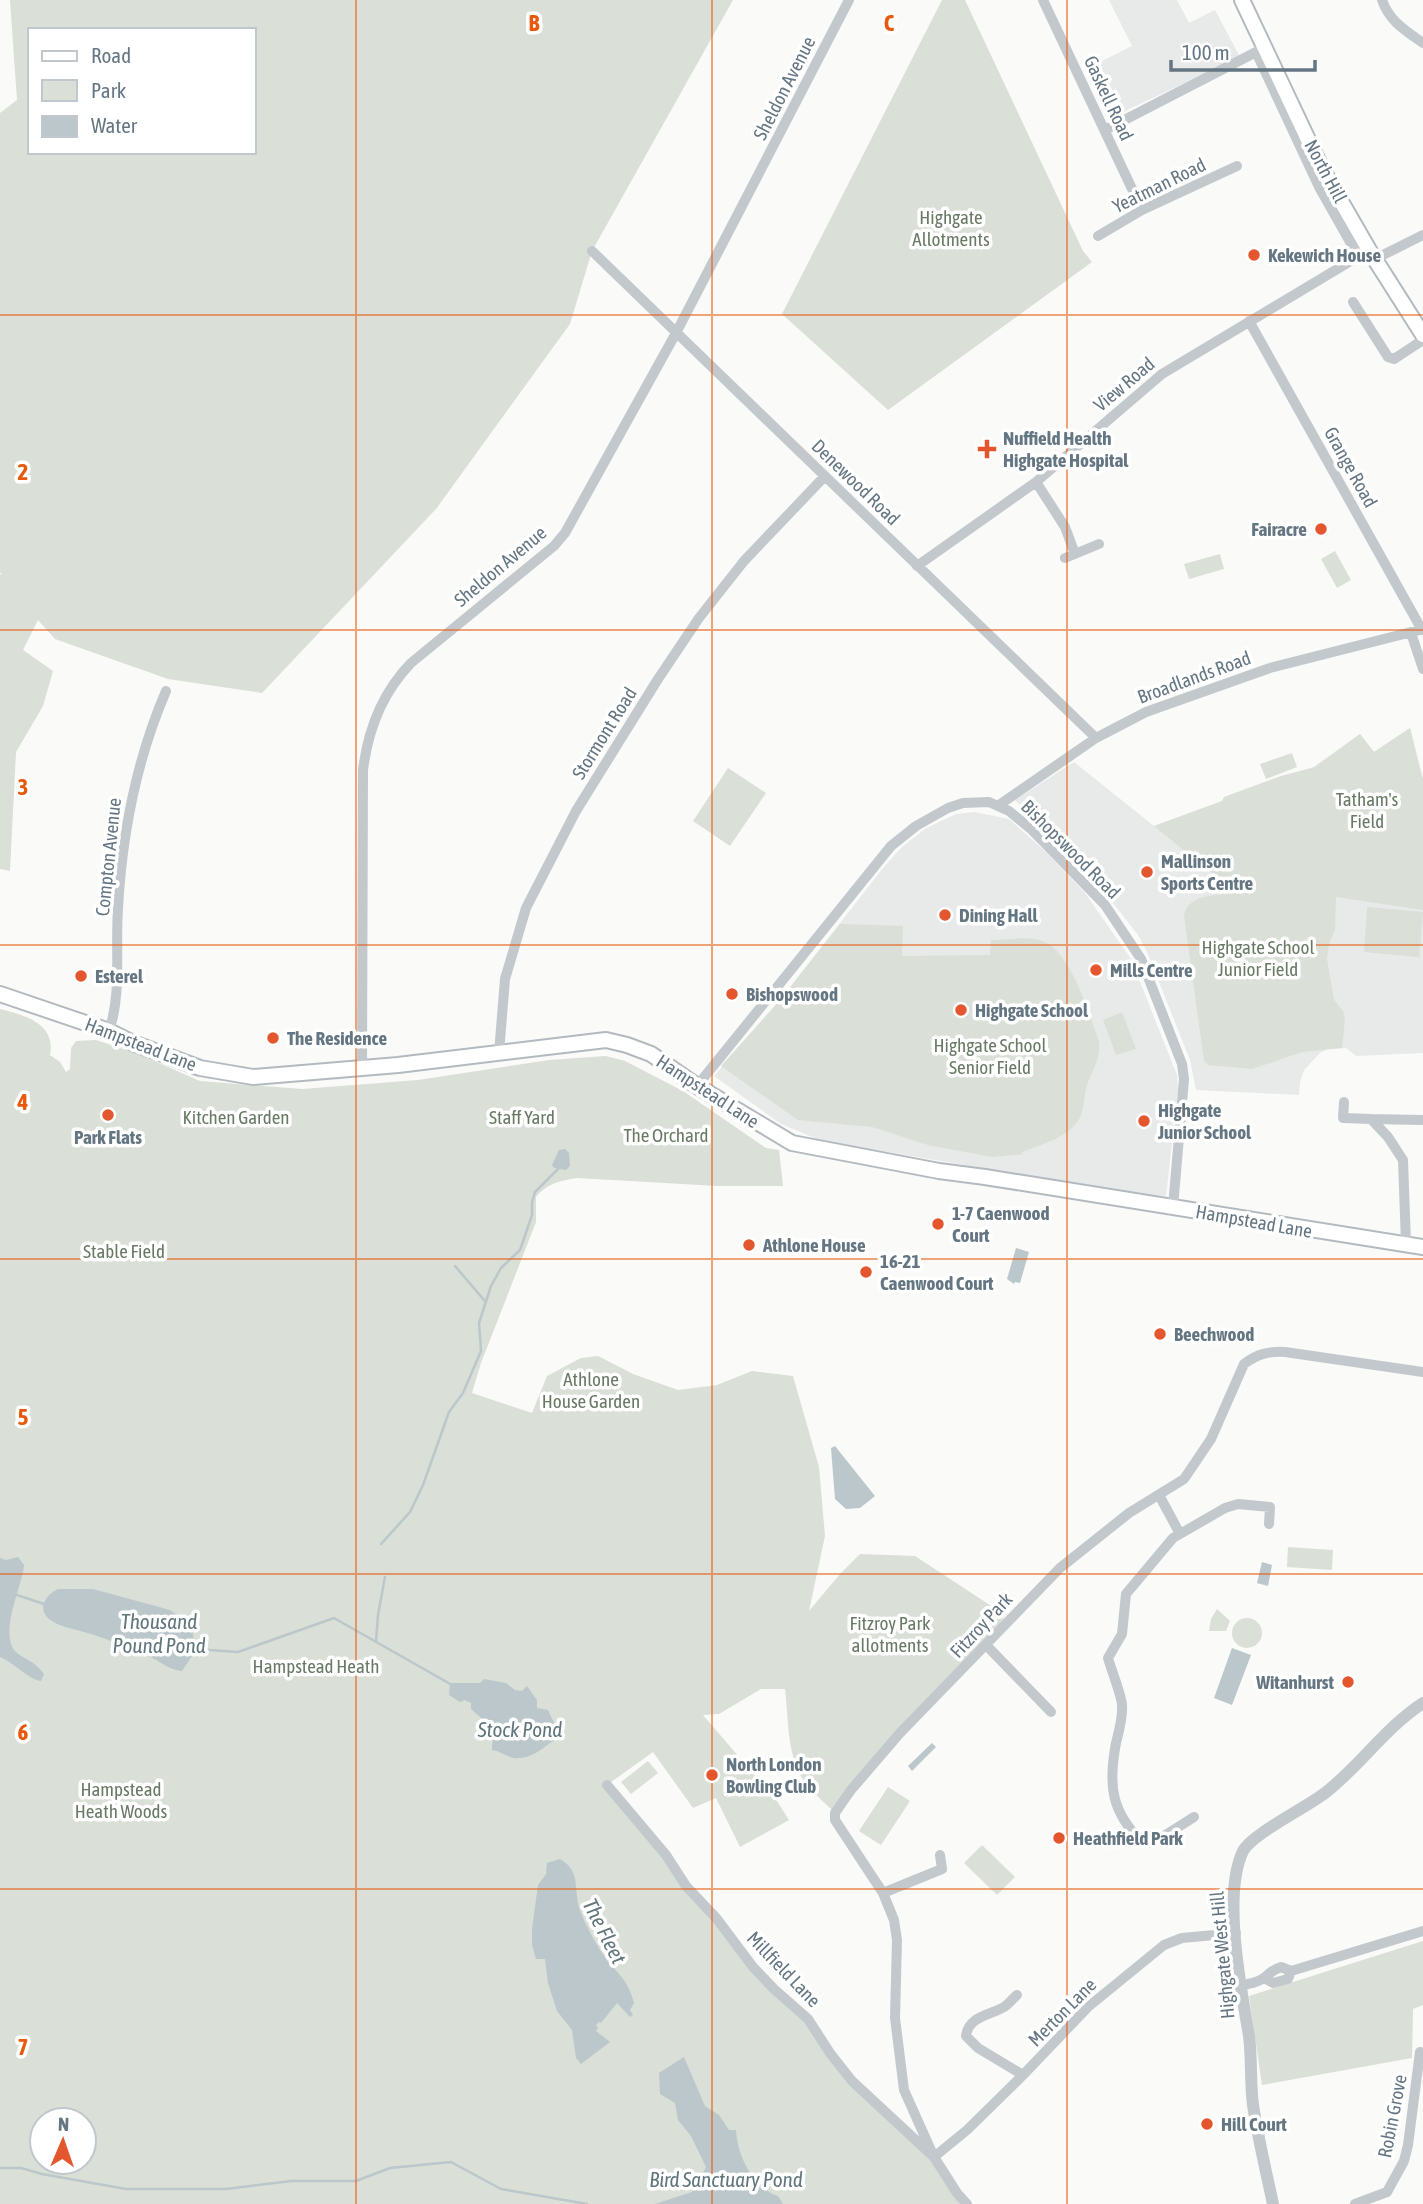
<svg xmlns="http://www.w3.org/2000/svg" width="1423" height="2204" font-family="'Asap Condensed',sans-serif">
  <style>
    .built { fill: #e8e9e9 }
    .green { fill: #dadfd7; fill-rule: evenodd }
    .water { fill: #bbc7cb }
    .lines { fill: none; stroke-linecap: round; stroke-linejoin: round }
    .stream { stroke: #bbc7cb; stroke-width: 2.5 }
    .secondary-casing { stroke: #b3babf; stroke-width: 18 }
    .minor { stroke: #c3c8cc; stroke-width: 10 }
    .tertiary { stroke: #c3c8cc; stroke-width: 12 }
    .secondary { stroke: #fff; stroke-width: 14 }
    .grid { fill: none; stroke: #e8590c; stroke-width: 2; stroke-opacity: 0.55 }
    .poi-dot { fill: #e4572e; stroke: #fff; stroke-width: 2.5 }
    .labels { text-anchor: middle; dominant-baseline: central; stroke-width: 7; stroke-linejoin: round; paint-order: stroke }
    .street-label { font-size: 19px; fill: #657683; stroke: #fff }
    .park-label { font-size: 19px; fill: #687a64; stroke: #fff }
    .poi-label { font-size: 19px; font-weight: bold; fill: #657683; stroke: #fff; text-anchor: start }
    .water-label { font-size: 21px; font-style: italic; fill: #60757c; stroke: #fff }
    .grid-label { font-size: 23px; text-anchor: middle; font-weight: bold; fill: #e8590c; stroke: #fff; stroke-width: 7; stroke-linejoin: round; paint-order: stroke }
  </style>
  <rect width="100%" height="100%" fill="#fafaf8"/>
  <path class="built" d="M1109 0H1177L1189 23 1215 10 1240 57 1110 118 1088 68 1132 46Z
    M1410 728 1423 780V1053L1356 1056 1346 1048 1328 1049 1320 1053 1304 1070 1300 1082 1299 1095 1196 1090 1190 1060 1147 952 1138 935 1085 867 1015 800 1074 762 1154 826 1312 768 1360 734 1374 752Z
    M974 812 1009 819 1047 853 1085 893 1131 959 1177 1075 1178 1091 1166 1196 1136 1194 822 1141 781 1124 714 1076 780 1000 883 868 902 847 925 829 943 820 956 814Z"/>
  <path class="green" d="M10 0H733L592 251 570 324 436 509 262 693 168 679 55 639 38 620 23 650 53 671 43 706 16 752 10 871 0 869V574L2 575 0 572V113L17 100ZM30 30H254V152H30Z
    M942 0H965L1083 251 1092 262 888 410 782 314Z
    M1335 551 1351 580 1337 588 1321 559Z
    M1220 554 1224 569 1189 579 1184 564Z
    M1410 728 1423 780V910L1336 897 1335 930 1329 944 1327 959 1334 1000 1343 1011 1345 1019 1342 1048 1302 1052 1252 1069 1208 1065 1204 1061 1184 915C1189 893 1218 896 1235 892L1154 826 1222 801 1224 797 1281 776 1315 767 1360 734 1374 752Z
    M1292 753 1297 767 1266 779 1260 764Z
    M728 768 766 793 730 846 693 821Z
    M1367 907 1423 912 1419 957 1364 952Z
    M840 924 903 926 902 956 990 955 991 940C1007 940 1030 935 1045 942 1071 954 1090 1015 1099 1042 1101 1060 1091 1071 1086 1088 1084 1097 1084 1107 1081 1115 1072 1137 1042 1144 1022 1152L1023 1154 992 1157 928 1145 872 1127 798 1120 721 1066 780 1000Z
    M0 1009C24 1015 56 1023 50 1055L60 1062 66 1072 70 1069 71 1048 76 1041 96 1040 136 1053 200 1081 302 1089 418 1080 549 1060 606 1056 625 1061 683 1091 766 1148 779 1150 783 1186H718L577 1178C559 1181 548 1183 536 1197V1222L481 1363 472 1393 532 1413 547 1376 581 1358 598 1356 633 1374 678 1390 717 1385 752 1371 793 1376 819 1467 825 1536 809 1611 840 1574 860 1554 915 1556 1005 1615 987 1646 900 1733 835 1813C825 1803 812 1792 804 1781 786 1753 789 1720 785 1689H761L719 1714 703 1715 777 1801 789 1820 740 1847 716 1798 693 1808 653 1752 607 1785 727 1934 808 2019 830 2053 934 2157 961 2204H0ZM42 2120H84V2162H42Z
    M1122 1012 1136 1049 1116 1055 1103 1020Z
    M1288 1547 1333 1550 1332 1570 1287 1567Z
    M1217 1609 1230 1621 1226 1631H1209L1211 1619Z
    M1232 1633a15 15 0 1 1 30 0a15 15 0 1 1-30 0Z
    M648 1761 658 1773 631 1794 621 1782Z
    M888 1787 910 1801 881 1845 859 1831Z
    M982 1845 1015 1877 997 1895 964 1863Z
    M1423 1941V2005L1413 2009 1412 2058 1262 2085 1249 1996Z"/>
  <path class="water" d="M565 1149 569 1153 570 1166 566 1170 554 1168 552 1165 559 1150Z
    M1016 1248 1029 1252 1020 1283 1015 1282 1014 1284 1007 1279Z
    M835 1446 875 1496 860 1508 846 1509 835 1499 831 1448Z
    M18 1557 24 1565C22 1587 0 1629 14 1650 21 1658 34 1660 44 1674L41 1681C27 1679 15 1663 0 1657V1558L6 1560Z
    M1262 1562 1272 1565 1268 1586 1257 1583Z
    M58 1589H93L170 1610 183 1619 192 1630 196 1650 182 1671C169 1670 160 1661 148 1656 129 1648 110 1640 91 1634 78 1630 59 1627 49 1619 36 1608 47 1594 58 1589Z
    M1232 1648 1251 1655 1232 1705 1214 1698Z
    M484 1679 506 1683 515 1690 522 1691 527 1686 537 1700V1708L548 1710 556 1727 554 1740C542 1749 530 1760 513 1758 506 1756 500 1751 492 1750L493 1732 488 1728V1724L471 1709V1703L465 1700 460 1702 449 1695 450 1683H480Z
    M932 1743 936 1747 912 1771 908 1766Z
    M560 1859C583 1872 572 1892 581 1913 587 1928 598 1948 608 1961 621 1977 628 1981 634 2003L630 2010 633 2015 630 2017 617 2003 601 2023 599 2022 596 2025 598 2028 596 2031 610 2042 581 2064 576 2058 572 2030 557 2011 548 1983 545 1959H536L532 1945V1929L538 1885 546 1874 547 1863Z
    M684 2057 705 2106 719 2115 729 2130H736C737 2155 753 2188 778 2196L783 2204H655L692 2192 706 2167 691 2136 678 2120 675 2103 660 2094 659 2073Z"/>
  <g class="lines">
    <path class="stream" d="M455 1266 484 1300
      M381 1544 410 1512 423 1485 449 1412 463 1393 481 1351 479 1323 491 1286 501 1268 520 1250 532 1215V1202L535 1192 558 1169
      M14 1594 44 1604
      M376 1642 378 1615 385 1577
      M195 1649 238 1652 334 1618 452 1685
      M0 2168H21L42 2174 126 2189H226L291 2181H356L390 2168 451 2162 501 2189 587 2204"/>
    <defs>
      <path id="secondary" d="M1242 0 1320 165 1369 250 1423 335
        M0 994 109 1031 133 1043 200 1068 253 1077 398 1065 606 1040 627 1045 651 1054 697 1086 792 1143 939 1171 985 1177 1423 1247"/>
    </defs>
    <use href="#secondary" class="secondary-casing"/>
    <path class="minor" d="M1043 0 1142 210
      M1382 0C1389 21 1406 31 1423 43
      M1256 52 1319 187 1358 256
      M1105 130 1260 50
      M1098 236 1142 210 1237 166
      M592 251 1096 738
      M1375 259 1423 235
      M1353 302 1388 357 1394 359 1423 340
      M1249 321 1422 630
      M1036 482 1065 527 1075 554
      M1065 558 1099 544
      M917 566 1036 482 1162 374 1369 250
      M1411 633 1423 669
      M999 805 1096 738 1146 712 1270 668 1423 629
      M109 1031C122 993 115 950 118 909 122 833 136 761 166 691
      M499 1053 505 979 526 908 576 811 658 679 699 618 744 561 825 476
      M362 1069 363 770C368 729 382 693 411 663L554 546 565 533 676 333 849 0
      M697 1086 891 846 916 826 948 808 963 803 989 802 1009 811 1032 830 1105 905 1141 959 1182 1064 1184 1079 1173 1207
      M1344 1102 1343 1118 1371 1119 1388 1137 1403 1160 1406 1244
      M1371 1119 1423 1120
      M1159 1495 1179 1532
      M987 1646 1051 1712
      M607 1785 666 1855 686 1886 717 1919 753 1967 774 1989 808 2019 830 2053 852 2081 934 2157 957 2193 967 2204
      M1194 1817 1153 1843H1143C1111 1812 1108 1785 1116 1743 1119 1731 1123 1717 1122 1705 1122 1697 1111 1669 1108 1658L1122 1634 1126 1594 1173 1538 1225 1508 1238 1504 1270 1507 1269 1524
      M883 1893 942 1869 940 1855
      M1264 1978 1273 1983 1288 1979 1291 1971
      M1239 1985C1248 1984 1258 1983 1265 1977 1271 1972 1272 1970 1281 1967L1291 1971 1423 1931
      M1017 1995C1013 1998 1009 2004 1004 2007 991 2015 968 2016 966 2036L978 2048 1023 2075
      M934 2157 904 2090 895 2018 897 1940 894 1920 883 1893 835 1820V1813L851 1790 900 1733 1060 1568 1129 1513 1184 1479 1211 1439 1244 1364C1257 1354 1269 1351 1285 1352L1423 1372
      M934 2157 967 2130 1023 2075 1088 2007 1164 1945 1182 1938 1236 1933
      M1355 2204 1387 2192 1404 2161 1408 2145 1420 2052"/>
    <path class="tertiary" d="M1273 2204C1266 2171 1258 2138 1253 2105 1250 2082 1252 2059 1249 2036 1241 1988 1222 1895 1243 1851 1252 1834 1307 1807 1325 1793 1360 1766 1385 1728 1423 1703"/>
    <use href="#secondary" class="secondary"/>
  </g>
  <path class="grid" d="M356 0V2204M712 0V2204M1067 0V2204M0 315H1423M0 630H1423M0 945H1423M0 1259H1423M0 1574H1423M0 1889H1423"/>
  <g class="poi-dot">
    <circle cx="1254" cy="255" r="7"/>
    <path d="M983.5 438.5h7v7h7v7h-7v7h-7v-7h-7v-7h7z"/>
    <circle cx="1321" cy="529" r="7"/>
    <circle cx="1147" cy="872" r="7"/>
    <circle cx="945" cy="915" r="7"/>
    <circle cx="1096" cy="970" r="7"/>
    <circle cx="81" cy="976" r="7"/>
    <circle cx="732" cy="994" r="7"/>
    <circle cx="961" cy="1010" r="7"/>
    <circle cx="273" cy="1038" r="7"/>
    <circle cx="108" cy="1115" r="7"/>
    <circle cx="1144" cy="1121" r="7"/>
    <circle cx="938" cy="1224" r="7"/>
    <circle cx="749" cy="1245" r="7"/>
    <circle cx="866" cy="1272" r="7"/>
    <circle cx="1160" cy="1334" r="7"/>
    <circle cx="1348" cy="1682" r="7"/>
    <circle cx="712" cy="1775" r="7"/>
    <circle cx="1059" cy="1838" r="7"/>
    <circle cx="1207" cy="2124" r="7"/>
  </g>
  <g class="labels">
    <g class="street-label">
      <text transform="translate(784 88) rotate(-63)">Sheldon Avenue</text>
      <text transform="translate(1109 98) rotate(65)">Gaskell Road</text>
      <text transform="translate(1326 171) rotate(62)">North Hill</text>
      <text transform="translate(1159 185) rotate(-26)">Yeatman Road</text>
      <text transform="translate(1124 384) rotate(-40)">View Road</text>
      <text transform="translate(1351 467) rotate(61)">Grange Road</text>
      <text transform="translate(856 482) rotate(44)">Denewood Road</text>
      <text transform="translate(500 566) rotate(-40)">Sheldon Avenue</text>
      <text transform="translate(1194 677) rotate(-20)">Broadlands Road</text>
      <text transform="translate(604 733) rotate(-58)">Stormont Road</text>
      <text transform="translate(1071 849) rotate(45)">Bishopswood Road</text>
      <text transform="translate(108 857) rotate(-84)">Compton Avenue</text>
      <text transform="translate(141 1044) rotate(21)">Hampstead Lane</text>
      <text transform="translate(708 1091) rotate(33)">Hampstead Lane</text>
      <text transform="translate(1254 1221) rotate(10)">Hampstead Lane</text>
      <text transform="translate(981 1625) rotate(-47)">Fitzroy Park</text>
      <text transform="translate(1222 1955) rotate(-95)">Highgate West Hill</text>
      <text transform="translate(784 1969) rotate(46)">Millfield Lane</text>
      <text transform="translate(1062 2012) rotate(-45)">Merton Lane</text>
      <text transform="translate(1392 2116) rotate(-79)">Robin Grove</text>
    </g>
    <g class="park-label">
      <text x="951" y="217">Highgate<tspan x="951" dy="22">Allotments</tspan></text>
      <text x="1367" y="799">Tatham's<tspan x="1367" dy="22">Field</tspan></text>
      <text x="1258" y="947">Highgate School<tspan x="1258" dy="22">Junior Field</tspan></text>
      <text x="990" y="1045">Highgate School<tspan x="990" dy="22">Senior Field</tspan></text>
      <text x="236" y="1117">Kitchen Garden</text>
      <text x="522" y="1117">Staff Yard</text>
      <text x="666" y="1135">The Orchard</text>
      <text x="124" y="1251">Stable Field</text>
      <text x="591" y="1379">Athlone<tspan x="591" dy="22">House Garden</tspan></text>
      <text x="890" y="1623">Fitzroy Park<tspan x="890" dy="22">allotments</tspan></text>
      <text x="316" y="1666">Hampstead Heath</text>
      <text x="121" y="1789">Hampstead<tspan x="121" dy="22">Heath Woods</tspan></text>
    </g>
    <g class="poi-label">
      <text x="1268" y="255">Kekewich House</text>
      <text x="1003" y="438">Nuffield Health<tspan x="1003" dy="22">Highgate Hospital</tspan></text>
      <text x="1307" y="529" text-anchor="end">Fairacre</text>
      <text x="1161" y="861">Mallinson<tspan x="1161" dy="22">Sports Centre</tspan></text>
      <text x="959" y="915">Dining Hall</text>
      <text x="1110" y="970">Mills Centre</text>
      <text x="95" y="976">Esterel</text>
      <text x="746" y="994">Bishopswood</text>
      <text x="975" y="1010">Highgate School</text>
      <text x="287" y="1038">The Residence</text>
      <text x="1158" y="1110">Highgate<tspan x="1158" dy="22">Junior School</tspan></text>
      <text x="108" y="1137" text-anchor="middle">Park Flats</text>
      <text x="952" y="1213">1-7 Caenwood<tspan x="952" dy="22">Court</tspan></text>
      <text x="763" y="1245">Athlone House</text>
      <text x="880" y="1261">16-21<tspan x="880" dy="22">Caenwood Court</tspan></text>
      <text x="1174" y="1334">Beechwood</text>
      <text x="1334" y="1682" text-anchor="end">Witanhurst</text>
      <text x="726" y="1764">North London<tspan x="726" dy="22">Bowling Club</tspan></text>
      <text x="1073" y="1838">Heathfield Park</text>
      <text x="1221" y="2124">Hill Court</text>
    </g>
    <g class="water-label">
      <text x="159" y="1621">Thousand<tspan x="159" dy="24">Pound Pond</tspan></text>
      <text x="520" y="1729">Stock Pond</text>
      <text transform="translate(605 1931) rotate(63)">The Fleet</text>
      <text x="726" y="2179">Bird Sanctuary Pond</text>
    </g>
  </g>
  <g class="grid-label">
    <text x="534" y="31">B</text>
    <text x="889" y="31">C</text>
    <text x="23" y="480">2</text>
    <text x="23" y="795">3</text>
    <text x="23" y="1110">4</text>
    <text x="23" y="1425">5</text>
    <text x="23" y="1740">6</text>
    <text x="23" y="2055">7</text>
  </g>
  <rect x="28" y="28" width="228" height="126" fill="#ffffff" stroke="#c1c8cd" stroke-width="2"/>
  <rect x="42" y="51" width="35" height="10" fill="#ffffff" stroke="#c1c8cd" stroke-width="2"/>
  <text x="91" y="63" font-size="21" fill="#657683">Road</text>
  <rect x="42" y="80" width="35" height="21" fill="#dadfd7" stroke="#c1c8cd" stroke-width="2"/>
  <text x="91" y="98" font-size="21" fill="#657683">Park</text>
  <rect x="42" y="116" width="35" height="21" fill="#bbc7cb" stroke="#c1c8cd" stroke-width="2"/>
  <text x="91" y="133" font-size="21" fill="#657683">Water</text>
  <g transform="translate(63 2141) rotate(2)"><circle r="33" fill="#ffffff" stroke="#c1c8cd" stroke-width="2"/>
  <path d="M0-5L12 26L0 18L-12 26Z" fill="#e4572e"/>
  <text y="-10" font-size="19" font-weight="bold" text-anchor="middle" fill="#657683">N</text>
  </g>
  <path d="M1171 60v10h144v-10" fill="none" stroke="#657683" stroke-width="3.5"/>
  <text x="1182" y="60" font-size="21" fill="#657683" stroke="#ffffff" stroke-width="5" paint-order="stroke">100 m</text>
</svg>
